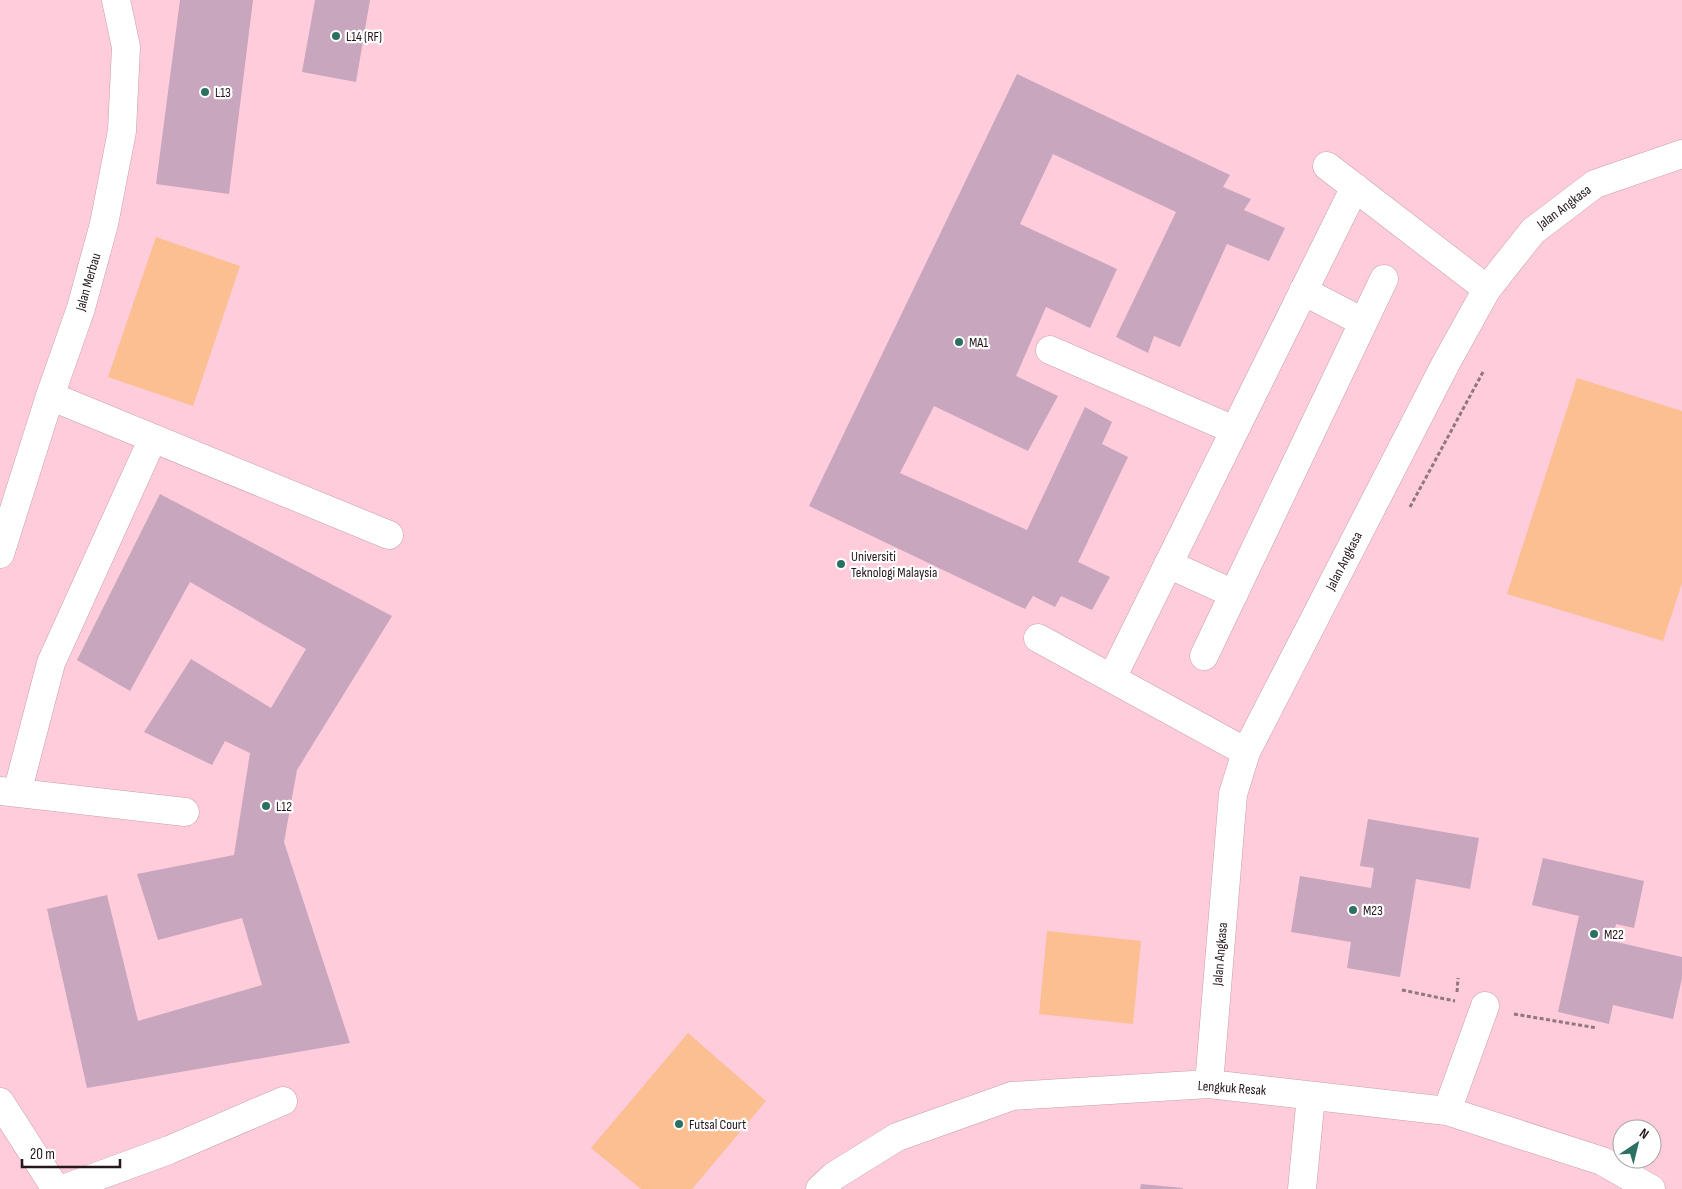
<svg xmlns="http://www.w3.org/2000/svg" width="1682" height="1189" font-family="'Sofia Sans Condensed',sans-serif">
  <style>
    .built { fill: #ffccdb; fill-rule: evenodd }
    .green { fill: #fbbf91 }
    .building { fill: #c8a6bd }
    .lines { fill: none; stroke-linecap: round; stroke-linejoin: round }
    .minor-casing { stroke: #c79fab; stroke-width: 29 }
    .path { stroke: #90777f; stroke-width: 3; stroke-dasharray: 4 2.5; stroke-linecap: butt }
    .minor { stroke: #fff; stroke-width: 28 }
    .poi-dot { fill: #2c7063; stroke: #fff; stroke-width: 2 }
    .labels { text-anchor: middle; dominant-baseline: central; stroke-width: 4.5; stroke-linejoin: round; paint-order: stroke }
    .poi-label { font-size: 14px; fill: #26171c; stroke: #fff; text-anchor: start }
    .street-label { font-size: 14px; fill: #26171c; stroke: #fff }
  </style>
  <rect width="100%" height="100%" fill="#fbd9e3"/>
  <path class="built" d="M0 0H1682V1189H0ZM1622 1129H1652V1159H1622Z"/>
  <path class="green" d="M156 237 240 266 193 406 108 377Z
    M1577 378 1682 411V583L1663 641 1507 594Z
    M1047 931 1141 941 1133 1024 1039 1014Z
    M688 1033 766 1101 692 1189H641L591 1148Z"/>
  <path class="building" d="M180 0H253L229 194 156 184Z
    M315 0H370L356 82 302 72Z
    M1017 74 1230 175 1223 187 1251 199 1244 210 1285 228 1269 261 1227 244 1180 347 1154 336 1148 353 1116 337 1176 212 1053 154 1020 224 1117 269 1090 328 1046 307 1016 376 1058 396 1028 451 934 406 900 473 1027 530 1085 407 1112 422 1102 444 1128 457 1078 562 1110 577 1092 610 1061 596 1055 607 1033 596 1025 609 809 506Z
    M160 494 392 616 297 770 284 842 350 1043 87 1088 47 909 107 895 138 1021 262 985 242 918 158 940 137 874 234 855 250 753 225 741 212 765 144 732 191 659 271 708 306 649 190 582 130 691 77 660Z
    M1368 819 1479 838 1470 889 1416 879 1400 977 1347 968 1351 942 1291 932 1300 876 1371 888 1374 868 1360 866Z
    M1543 858 1644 881 1634 928 1616 924 1612 941 1682 957V978L1673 1019 1613 1005 1609 1024 1558 1012 1579 916 1532 905Z
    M1141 1184 1183 1188V1189H1140Z"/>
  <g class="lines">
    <defs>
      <path id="minor" d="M1327 166 1487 289
        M1303 291 1363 322
        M1050 350 1234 430
        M50 396 389 535
        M0 554 50 396 81 308 104 224 122 131 126 47 116 0
        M1168 564 1234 594
        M1038 638 1246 752
        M1204 656 1384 279
        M1112 678 1355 187
        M0 791 185 812
        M17 793 51 663 153 438
        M1209 1084 1233 794 1246 752 1446 363 1487 289 1533 231 1595 184 1682 154
        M0 1102 56 1189
        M1447 1111 1485 1006
        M63 1189 169 1150 283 1101
        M820 1189 834 1176 897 1137 1012 1096 1209 1084 1447 1111 1602 1161 1651 1189
        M1302 1189 1311 1096"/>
    </defs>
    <use href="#minor" class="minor-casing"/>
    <path class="path" d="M1410 507 1483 372
      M1402 990 1455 1001
      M1457 992 1458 978
      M1514 1014 1597 1028"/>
    <use href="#minor" class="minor"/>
  </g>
  <g class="poi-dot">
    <circle cx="336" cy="36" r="5"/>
    <circle cx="205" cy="92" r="5"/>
    <circle cx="959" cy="342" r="5"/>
    <circle cx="841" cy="564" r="5"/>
    <circle cx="266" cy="806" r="5"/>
    <circle cx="1353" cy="910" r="5"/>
    <circle cx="1594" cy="934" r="5"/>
    <circle cx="679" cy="1124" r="5"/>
  </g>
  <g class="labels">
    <g class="poi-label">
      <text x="346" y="36">L14 (RF)</text>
      <text x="215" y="92">L13</text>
      <text x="969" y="342">MA1</text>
      <text x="851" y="556">Universiti<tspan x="851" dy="16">Teknologi Malaysia</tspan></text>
      <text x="276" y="806">L12</text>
      <text x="1363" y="910">M23</text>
      <text x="1604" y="934">M22</text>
      <text x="689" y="1124">Futsal Court</text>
    </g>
    <g class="street-label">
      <text transform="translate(1564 207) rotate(-37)">Jalan Angkasa</text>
      <text transform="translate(88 282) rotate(-74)">Jalan Merbau</text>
      <text transform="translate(1344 561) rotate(-63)">Jalan Angkasa</text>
      <text transform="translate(1220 954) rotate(-85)">Jalan Angkasa</text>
      <text transform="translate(1232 1088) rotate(4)">Lengkuk Resak</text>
    </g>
  </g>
  <g transform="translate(1637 1144) rotate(35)"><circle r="24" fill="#ffffff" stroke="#a8a2a4"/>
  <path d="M0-4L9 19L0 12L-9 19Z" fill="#2c7063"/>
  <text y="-8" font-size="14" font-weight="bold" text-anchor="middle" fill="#26171c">N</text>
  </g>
  <path d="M22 1159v8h98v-8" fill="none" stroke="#26171c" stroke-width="2.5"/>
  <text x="30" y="1159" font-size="15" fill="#26171c" stroke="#ffffff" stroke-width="4" paint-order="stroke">20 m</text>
</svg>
